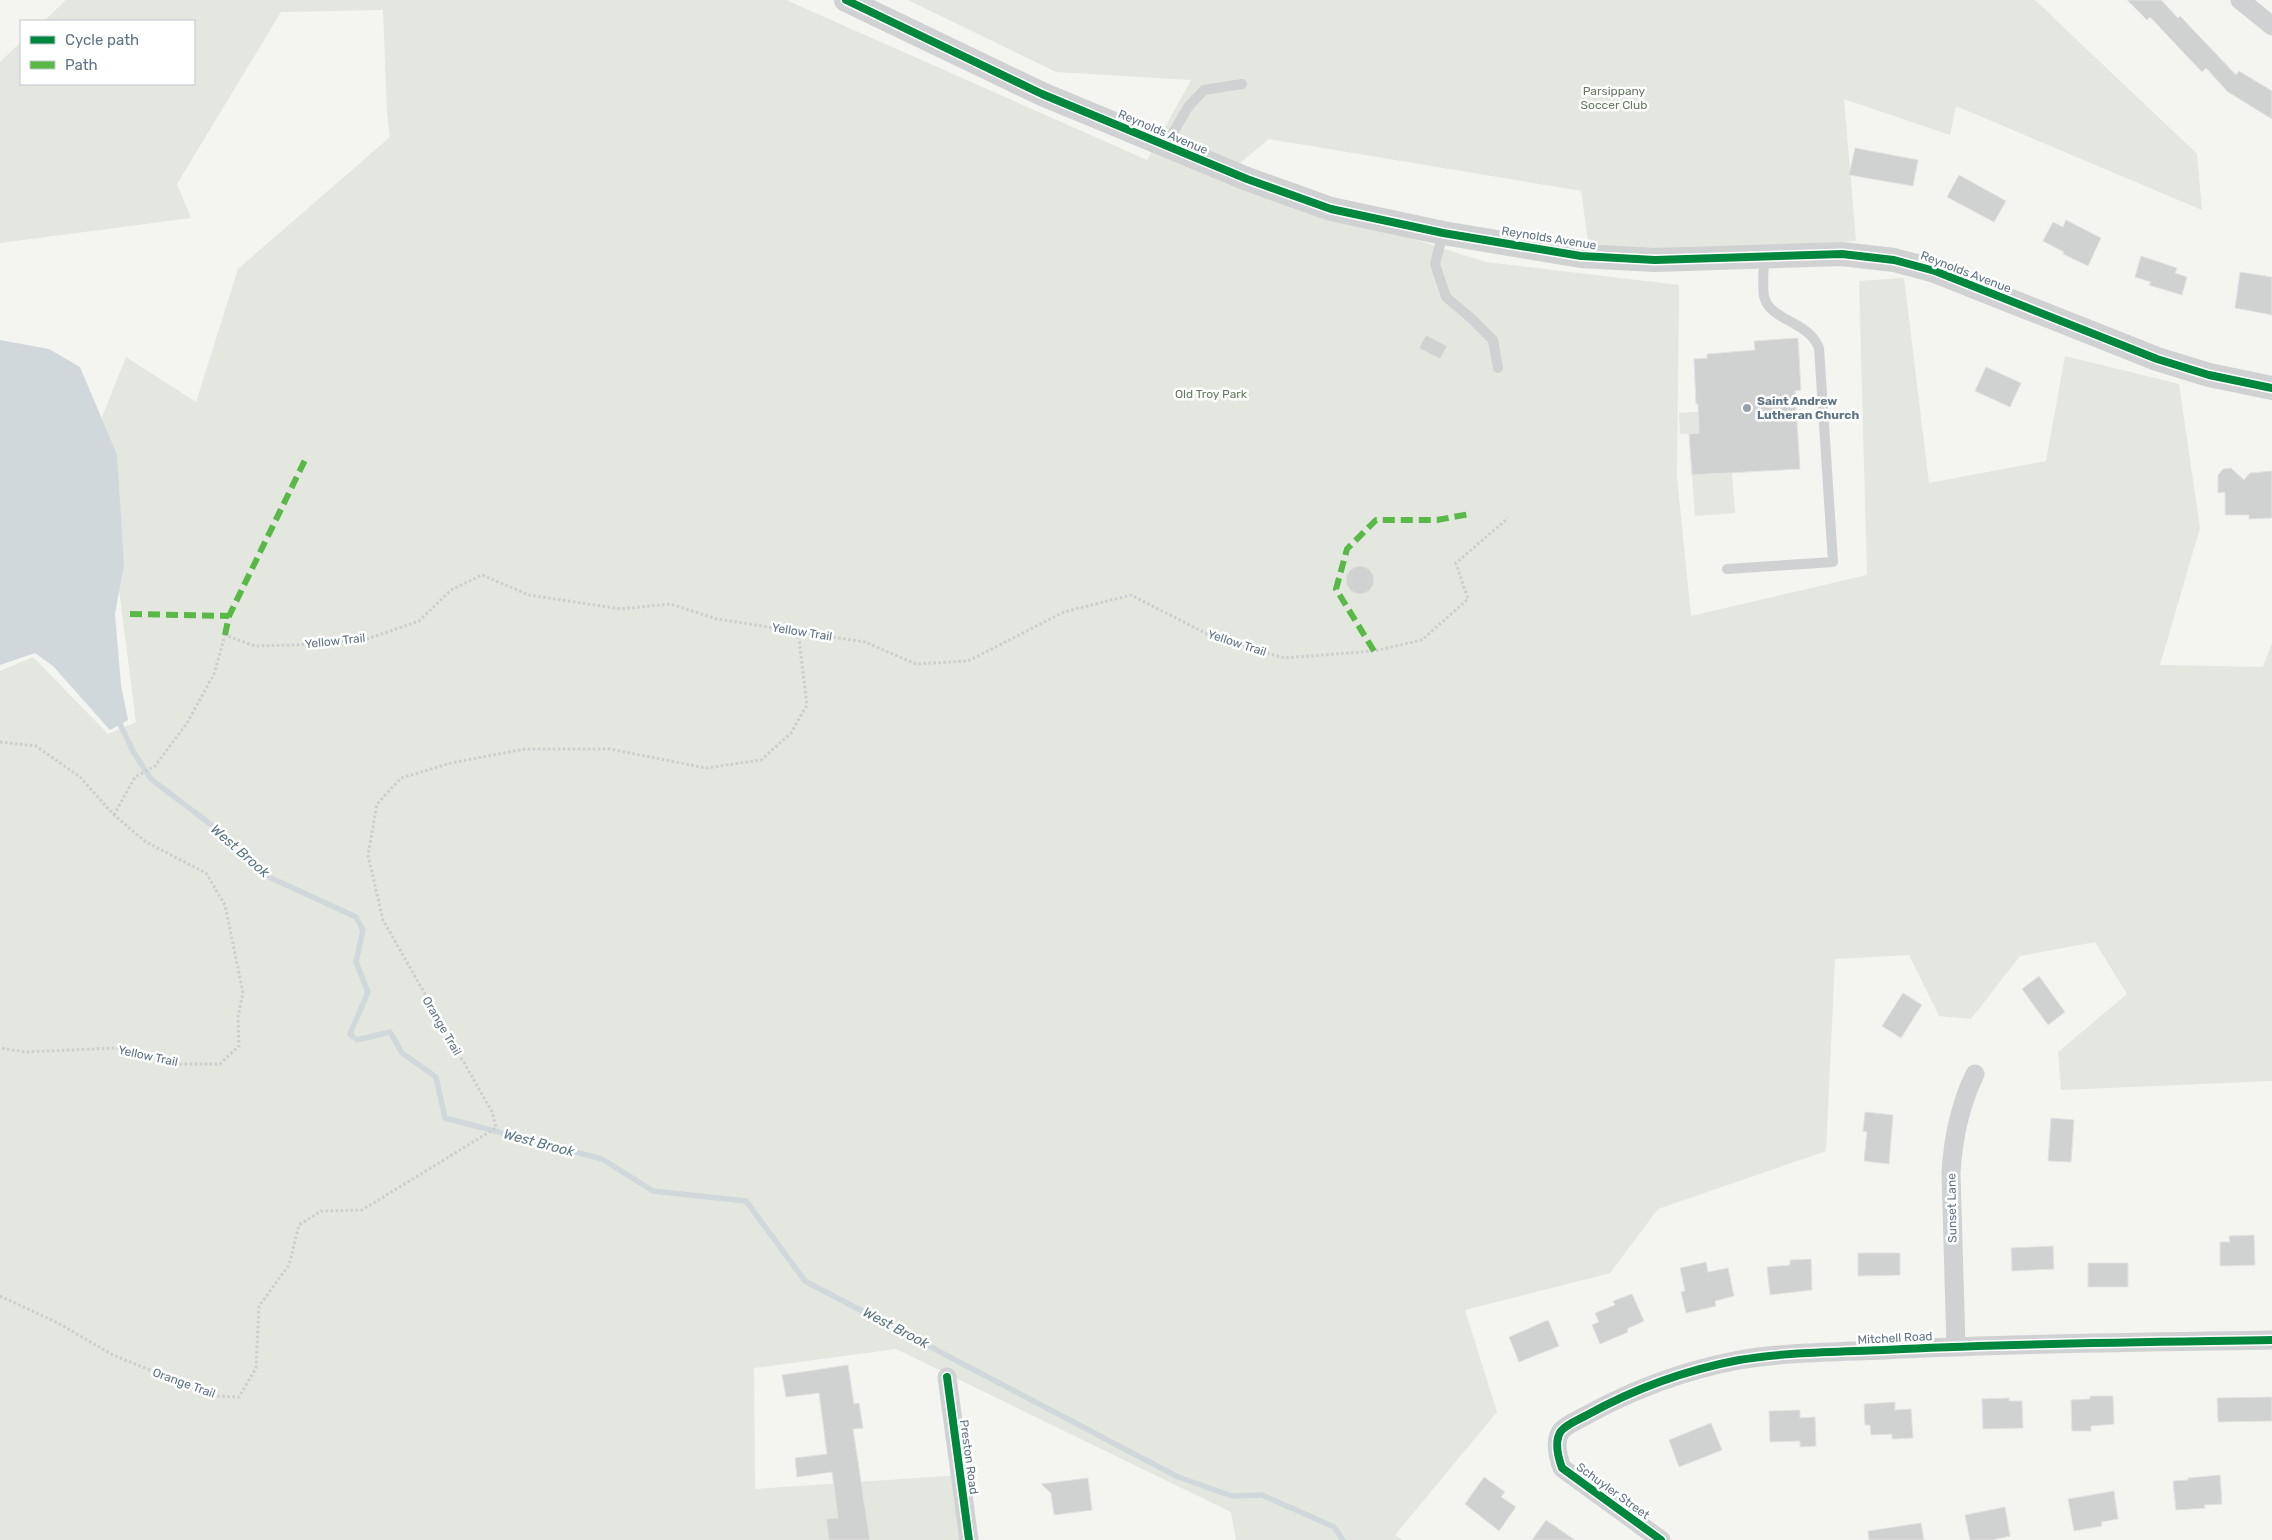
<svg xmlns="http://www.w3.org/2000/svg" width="2272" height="1540" font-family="Rubik,sans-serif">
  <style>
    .green { fill: #e3e7df }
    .water { fill: #d0d8db }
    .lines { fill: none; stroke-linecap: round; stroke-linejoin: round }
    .stream { stroke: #d0d8db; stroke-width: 5.5 }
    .building { fill: #d0d1d1; stroke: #e3e3e1 }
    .path { stroke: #cdcecd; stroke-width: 3; stroke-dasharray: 2.5 2.5; stroke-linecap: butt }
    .service { stroke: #d0d1d2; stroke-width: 10 }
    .minor { stroke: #d0d1d2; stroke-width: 19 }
    .tertiary { stroke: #d0d1d2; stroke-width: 24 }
    .quiet { stroke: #58b947; stroke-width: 6; stroke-dasharray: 12 6; stroke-linecap: butt }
    .cycleway-casing { stroke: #fff; stroke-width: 11 }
    .cycleway { stroke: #00873e; stroke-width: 8 }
    .poi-dot { fill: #94a1aa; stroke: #fff; stroke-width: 2 }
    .labels { text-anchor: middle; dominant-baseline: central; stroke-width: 5; stroke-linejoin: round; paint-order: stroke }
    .park-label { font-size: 12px; fill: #657b60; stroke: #fff }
    .street-label { font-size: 12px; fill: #607484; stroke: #fff }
    .poi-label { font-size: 12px; font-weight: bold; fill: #607484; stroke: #fff; text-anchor: start }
    .water-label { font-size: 14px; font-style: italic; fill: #5b7782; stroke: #fff }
  </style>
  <rect width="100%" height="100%" fill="#f4f4f1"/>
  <path class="green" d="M66 0H786L1147 160 1191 80 1056 72 908 0H2035L2197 154 2202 210 1956 106 1950 135 1844 99 1856 241 1699 250 1589 248 1581 191 1269 139 1227 174 1201 172 1486 262 1679 285 1677 477 1691 616 1867 575 1859 281 1904 278 1929 483 2046 461 2065 356 2179 384 2200 528 2160 665 2263 667 2272 643V1081L2061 1090 2058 1052 2127 994 2095 942 2020 956 1971 1019 1939 1016 1909 955 1835 959 1826 1151 1658 1209 1610 1273 1465 1310 1497 1412 1395 1535 1403 1540H1236L1231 1512 896 1349 754 1368 755 1489 960 1475 970 1540H0V671L33 657 108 734 136 722 98 427 126 357 196 402 238 269 390 137 387 113 383 10 281 12 177 184 191 218 0 243V62L21 42V84H194V21H44Z
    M1713 411 1714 432 1680 434 1679 413Z
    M1732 473 1735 513 1695 516 1692 475Z"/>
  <path class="water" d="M0 340 49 349 80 367 117 455 124 565 115 614 121 685 128 720 110 730 53 666 35 653 0 665Z"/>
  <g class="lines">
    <path class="stream" d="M117 718 134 753 151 779 226 836 271 878 356 917 363 930 356 962 368 992 350 1034 357 1040 390 1032 402 1053 436 1077 445 1118 602 1159 653 1191 746 1201 805 1281 1178 1477 1232 1496 1262 1495 1334 1527 1343 1540"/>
  </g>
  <path class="building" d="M2127 0H2161L2178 18 2180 16 2236 75 2239 71 2272 91V119L2228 92 2206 68 2202 72 2150 17 2147 20Z
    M1855 148 1918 160 1913 186 1849 175Z
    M1959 175 2006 201 1994 222 1947 197Z
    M2066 220 2101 238 2088 266 2063 254 2064 252 2043 241 2053 222 2063 227Z
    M2141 256 2177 268 2175 273 2187 277 2182 295 2149 285 2151 282 2135 277Z
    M2240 272 2272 277V315L2235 308Z
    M1426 335 1447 346 1440 359 1419 348Z
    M1798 338 1801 390 1795 391 1800 469 1692 475 1689 434 1699 433 1698 404H1696L1694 359 1707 358V354L1755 350 1754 341Z
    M1986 367 2021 383 2010 407 1975 391Z
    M2231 468 2244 480 2250 473 2272 471V518L2249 519V515H2225V492L2218 493V475L2223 469Z
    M1346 580a14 14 0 1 1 28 0a14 14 0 1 1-28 0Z
    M2039 976 2065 1012 2048 1025 2022 989Z
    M1903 993 1922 1005 1901 1038 1882 1026Z
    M1865 1112 1893 1115 1889 1164 1864 1161 1867 1132 1863 1131Z
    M2051 1118 2074 1120 2071 1162 2048 1161Z
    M2254 1235 2255 1265 2220 1266V1242H2230L2229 1236Z
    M2053 1246 2054 1269 2012 1271 2011 1248Z
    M1858 1253H1900V1275L1858 1276Z
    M1811 1259 1812 1290 1770 1295 1767 1267 1790 1265V1260Z
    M1706 1262 1708 1272 1728 1268 1734 1296 1715 1301 1716 1306 1686 1313 1681 1292 1685 1291 1680 1268Z
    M2088 1263H2128V1287H2088Z
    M1632 1294 1644 1321 1627 1329 1628 1332 1600 1344 1592 1325 1599 1322 1595 1313 1615 1305 1613 1301Z
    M1548 1320 1559 1346 1519 1362 1509 1337Z
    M848 1365 854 1404 859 1403 863 1428 853 1429 870 1540H829L826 1519 838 1518 832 1472 797 1477 795 1458 827 1454 819 1393 786 1397 782 1375Z
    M2090 1396H2113L2114 1424 2091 1426V1431H2072L2071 1400 2090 1399Z
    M2272 1397V1421L2218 1422 2217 1398Z
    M2009 1398V1401H2022L2023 1428 1983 1429 1982 1399Z
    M1895 1402V1410L1911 1409 1913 1438 1892 1439V1434L1871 1435 1870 1425H1865L1864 1404Z
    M1800 1410V1418L1815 1417 1816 1446 1800 1447V1441L1770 1442 1769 1411Z
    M1711 1423 1722 1450 1679 1467 1669 1440Z
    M2220 1475 2222 1504 2204 1505 2205 1508 2176 1510 2173 1481 2188 1480V1478Z
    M1484 1477 1505 1492 1501 1497 1516 1507 1499 1531 1465 1504Z
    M1088 1478 1092 1510 1054 1515 1051 1493 1041 1484Z
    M2114 1491 2118 1519 2101 1522 2102 1526 2074 1531 2068 1499Z
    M2005 1507 2010 1536 1992 1540H1970L1965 1515Z
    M1546 1520 1575 1540H1532Z
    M1921 1523 1924 1540H1869L1868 1531Z"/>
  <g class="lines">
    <path class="path" d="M0 742 36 746 80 777 114 815 146 842 206 873 225 905 243 993 238 1017 239 1046 220 1064H177L116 1048 25 1052 0 1048
      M114 815 135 777 155 766 187 723 214 674 225 635 255 646 296 645 367 639 419 621 451 590 482 575 529 595 621 609 670 604 717 619 865 642 916 664 968 661 1064 612 1131 595 1211 636 1284 658 1374 651 1422 640 1468 599 1456 563 1508 518
      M0 1296 58 1323 113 1355 214 1396 239 1397 256 1368 259 1306 289 1265 299 1225 321 1211 362 1210 496 1128 492 1112 383 920 368 855 377 804 401 778 451 763 525 749H610L706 768 761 760 791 733 807 705 798 631"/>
    <path class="service" d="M1166 145 1188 107 1204 90 1242 84
      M1443 233 1435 264 1446 297 1472 319 1493 340 1498 368
      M1727 569 1833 562 1819 348C1808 320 1769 321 1764 296 1762 284 1764 269 1764 256"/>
    <path class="minor" d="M2240 0 2272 26
      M1956 1347 1951 1173C1953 1138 1960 1105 1975 1074
      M947 1377 969 1540
      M1661 1540 1562 1468C1558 1457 1554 1441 1561 1431 1567 1424 1580 1419 1587 1415 1634 1389 1686 1370 1739 1360 1793 1351 1849 1352 1903 1349 2026 1343 2149 1342 2272 1340"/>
    <path class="tertiary" d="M846 0 1042 94 1247 179 1331 209 1443 233 1581 256 1655 260 1842 254 1894 260 1935 271 2157 359 2209 375 2272 388"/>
    <path class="quiet" d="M130 614 229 616
      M225 635 229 616 305 460
      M1374 651 1336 589 1347 549 1376 520H1437L1470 514"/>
    <defs>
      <path id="cycleway" d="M846 0 1042 94 1247 179 1331 209 1443 233 1581 256 1655 260 1842 254 1894 260 1935 271 2157 359 2209 375 2272 388
        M947 1377 969 1540
        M1661 1540 1562 1468C1558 1457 1554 1441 1561 1431 1567 1424 1580 1419 1587 1415 1634 1389 1686 1370 1739 1360 1793 1351 1849 1352 1903 1349 2026 1343 2149 1342 2272 1340"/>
    </defs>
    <use href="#cycleway" class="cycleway-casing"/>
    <use href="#cycleway" class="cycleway"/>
  </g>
  <circle class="poi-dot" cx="1747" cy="408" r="5"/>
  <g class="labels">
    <g class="park-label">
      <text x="1614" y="91">Parsippany<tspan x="1614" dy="14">Soccer Club</tspan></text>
      <text x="1211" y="394">Old Troy Park</text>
    </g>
    <g class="street-label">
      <text transform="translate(1163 132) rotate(23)">Reynolds Avenue</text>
      <text transform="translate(1549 238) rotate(9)">Reynolds Avenue</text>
      <text transform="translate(1966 272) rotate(21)">Reynolds Avenue</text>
      <text transform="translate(802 632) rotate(9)">Yellow Trail</text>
      <text transform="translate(335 641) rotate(-6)">Yellow Trail</text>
      <text transform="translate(1237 643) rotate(18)">Yellow Trail</text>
      <text transform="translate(442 1026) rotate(60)">Orange Trail</text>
      <text transform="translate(148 1056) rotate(12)">Yellow Trail</text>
      <text transform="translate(1952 1208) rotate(-91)">Sunset Lane</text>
      <text transform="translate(1895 1338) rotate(-3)">Mitchell Road</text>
      <text transform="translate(184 1383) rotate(20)">Orange Trail</text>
      <text transform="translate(969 1457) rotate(82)">Preston Road</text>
      <text transform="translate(1613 1491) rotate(36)">Schuyler Street</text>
    </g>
    <g class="poi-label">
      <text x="1757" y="401">Saint Andrew<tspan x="1757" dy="14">Lutheran Church</tspan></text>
    </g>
    <g class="water-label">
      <text transform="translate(240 851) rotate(41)">West Brook</text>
      <text transform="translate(539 1143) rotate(15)">West Brook</text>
      <text transform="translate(896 1328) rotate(28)">West Brook</text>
    </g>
  </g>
  <rect x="20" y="20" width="175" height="65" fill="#ffffff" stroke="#bfc7ce"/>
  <rect x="30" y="36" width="25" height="8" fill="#00873e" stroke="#bfc7ce"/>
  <text x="65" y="45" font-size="15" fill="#607484">Cycle path</text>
  <rect x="30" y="61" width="25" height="8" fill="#58b947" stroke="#bfc7ce"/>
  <text x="65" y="70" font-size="15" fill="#607484">Path</text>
</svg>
